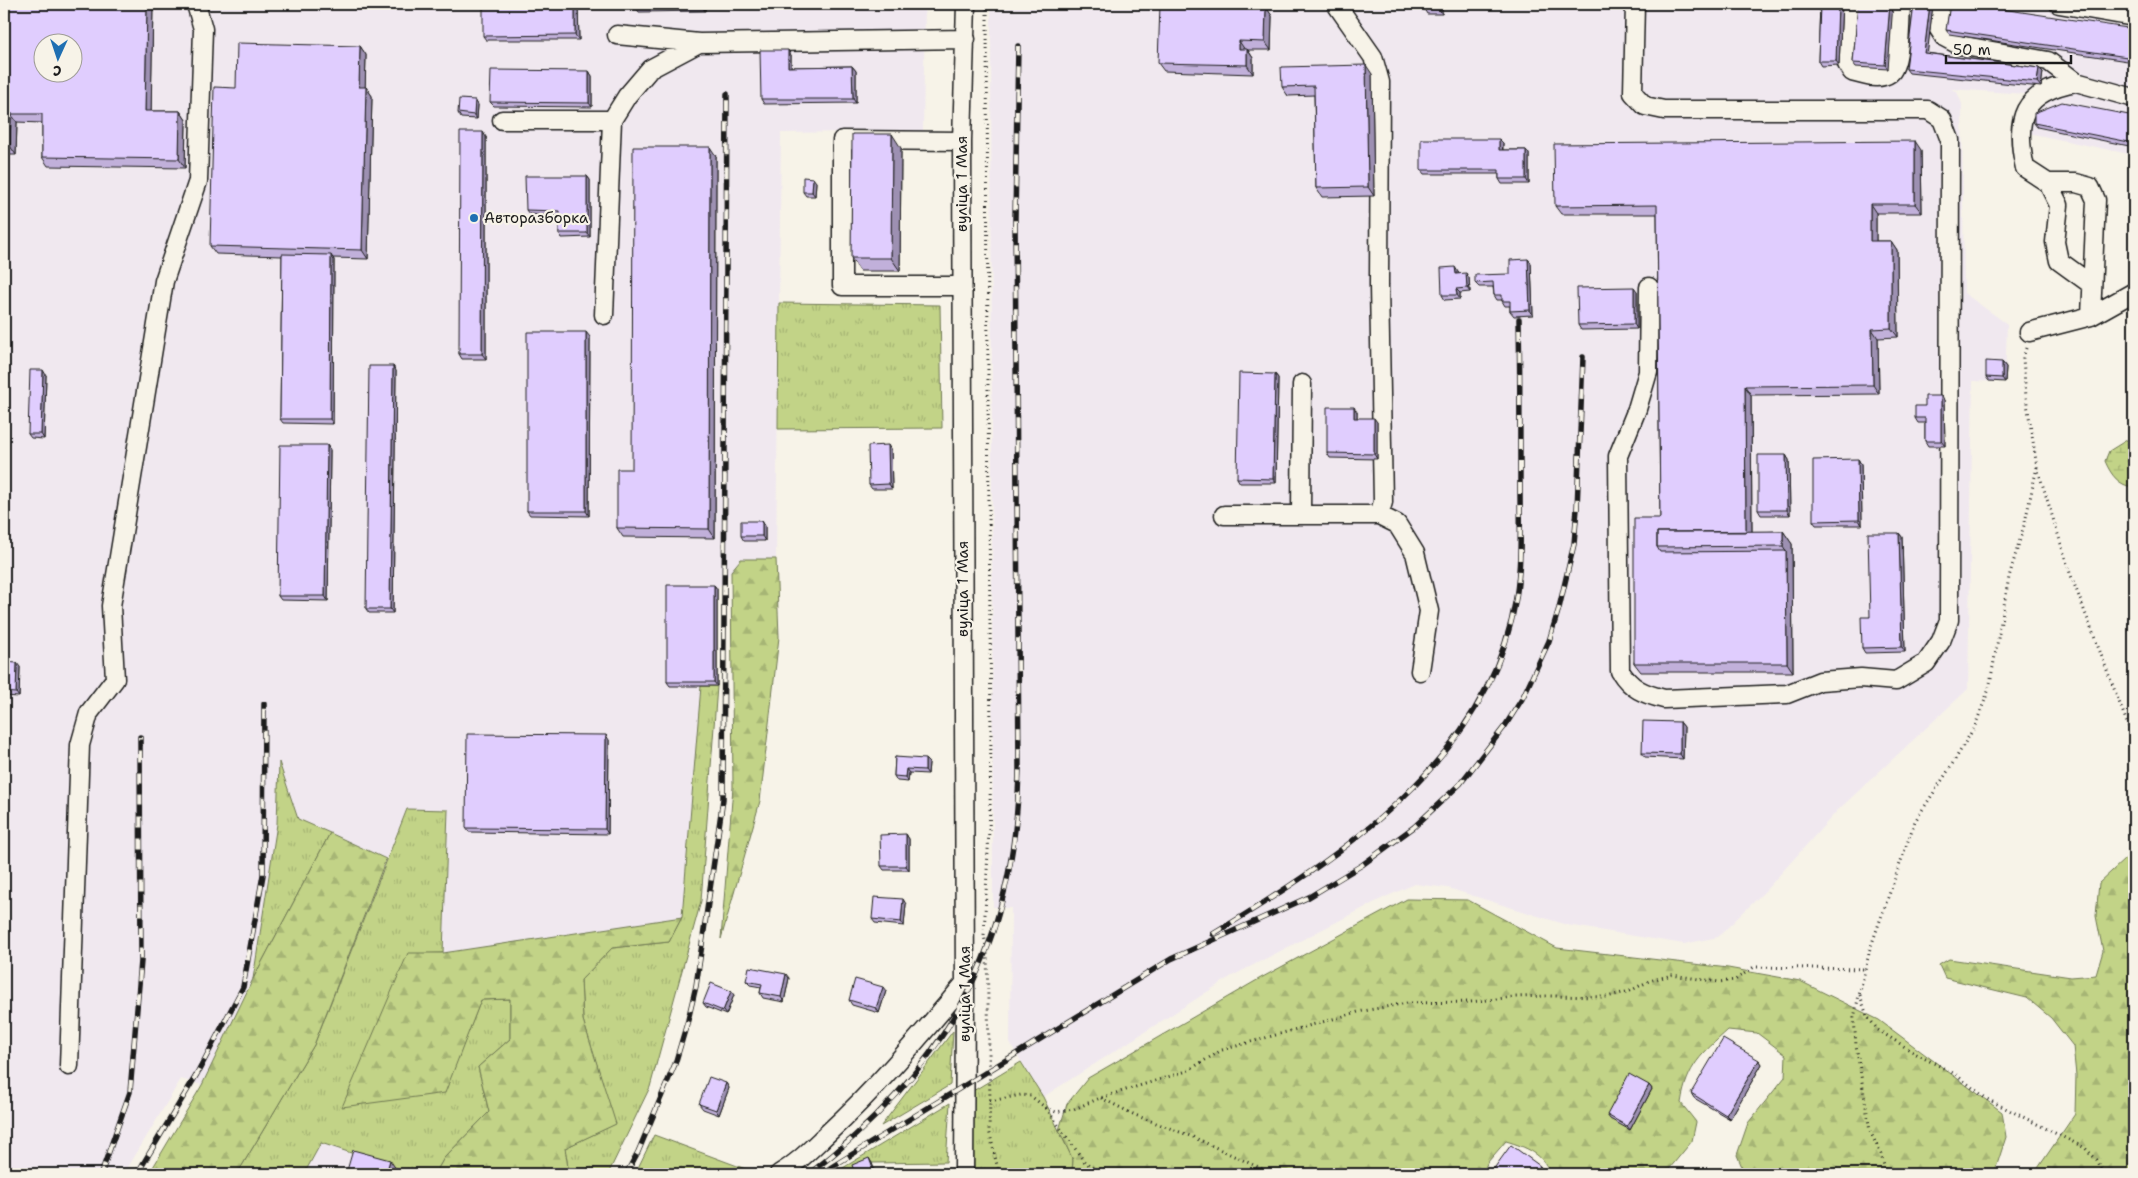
<svg xmlns="http://www.w3.org/2000/svg" width="2138" height="1178" font-family="'Shantell Sans',sans-serif">
  <style>
    .built { fill: #f0e8ef; fill-rule: evenodd }
    .grass { fill: url(#grass-tufts); stroke: #6f7852 }
    .forest { fill: url(#forest-firs); stroke: #6f7852 }
    .wetland { fill: url(#wetland-marsh); stroke: #6f7852 }
    .lines { fill: none; stroke-linecap: round; stroke-linejoin: round }
    .minor-casing { stroke: #1c1c1c; stroke-width: 21 }
    .path { stroke: #1c1c1c; stroke-width: 3; stroke-dasharray: 1 4; stroke-linecap: butt }
    .minor { stroke: #f7f3e8; stroke-width: 18 }
    .rail-casing { stroke: #1c1c1c; stroke-width: 5.5 }
    .rail { stroke: #f7f3e8; stroke-width: 4; stroke-dasharray: 11; stroke-linecap: butt }
    .wall { fill: #c1b0da; stroke: #1c1c1c }
    .shaded-wall { fill: #9d90b2; stroke: #1c1c1c }
    .building { fill: #e0cdfe; stroke: #1c1c1c; fill-rule: evenodd }
    .poi-dot { fill: #1f6fb2; stroke: #f7f3e8; stroke-width: 2 }
    .labels { text-anchor: middle; dominant-baseline: central; stroke-width: 4.5; stroke-linejoin: round; paint-order: stroke }
    .street-label { font-size: 15px; fill: #1c1c1c; stroke: #f7f3e8 }
    .poi-label { font-size: 15px; fill: #1c1c1c; stroke: #f7f3e8; text-anchor: start }
  </style>
  <defs>
    <pattern id="grass-tufts" width="24" height="20" patternUnits="userSpaceOnUse" patternTransform="scale(1.25)"><rect width="24" height="20" fill="#c2d387"/><path d="M3 7l-1-3M5 7V3M7 7l1-3M15 17l-1-3M17 17v-4M19 17l1-3" fill="none" stroke="#a6b574"/></pattern>
    <pattern id="forest-firs" width="22" height="20" patternUnits="userSpaceOnUse" patternTransform="scale(1.25)"><rect width="22" height="20" fill="#c2d387"/><path d="M5 1l3.5 6h-7zM16 11l3.5 6h-7z" fill="#a6b574"/></pattern>
    <pattern id="wetland-marsh" width="20" height="14" patternUnits="userSpaceOnUse" patternTransform="scale(1.25)"><rect width="20" height="14" fill="#c2d387"/><path d="M1 5h8M5 5V1M11 12h8M15 12V8" fill="none" stroke="#a6b574"/></pattern>
  </defs>
  <rect width="100%" height="100%" fill="#f7f3e8"/>
  <filter id="ink" filterUnits="userSpaceOnUse"><feTurbulence type="fractalNoise" baseFrequency=".02" numOctaves="2"/><feDisplacementMap in="SourceGraphic" scale="10" xChannelSelector="R" yChannelSelector="G"/><feConvolveMatrix kernelMatrix="1 2 1 2 8 2 1 2 1" color-interpolation-filters="sRGB"/></filter>
  <g filter="url(#ink)">
    <path class="built" d="M4 4H925L923 131 781 133 776 559H741L717 589V686L701 687 682 917 443 953 448 810 407 809 386 859 298 819 279 763 277 824 253 979 202 1085 181 1079 124 1174H4ZM42 42H72V72H42Z
      M991 4H2134V155L2024 132 2026 94 1951 89 1957 92 1962 104 1964 293 2007 324 2005 382 1973 381 1968 689 1837 811 1765 891 1718 937 1684 944 1567 925 1448 888 1415 884 1383 898 1232 976 1043 1097 1010 1043 1011 908 993 907Z
      M321 1143 415 1174H304Z"/>
    <path class="grass" d="M779 303 940 305 942 428 778 429Z
      M701 686H717L701 901 650 1087 608 1174H569L565 1148 615 1124 583 1020 581 980 612 948 669 942 682 917Z
      M279 762 298 819 330 833 253 979 277 824Z
      M407 809 448 810 443 953 408 954 444 1093 481 1000 510 999V1039L478 1067 489 1112 444 1158 435 1174H415L321 1143 304 1174H237L314 1045Z
      M953 1031 950 1085 881 1126Z
      M1021 1062 1043 1097 1073 1160 1072 1174H974L973 1091Z
      M950 1103 946 1162 872 1163 848 1174H833Z
      M654 1135 759 1174H635Z"/>
    <path class="forest" d="M741 559H776L779 637 760 801 721 939 733 787 731 571Z
      M330 833 386 859 314 1045 237 1174H149L202 1085 253 979Z
      M2134 856V1174H2034L2075 1114 2076 1075 2073 1046 2051 1018 2027 998 1945 978 1939 965 1949 959 2071 977 2096 975 2103 951 2096 916 2099 883 2125 859Z
      M1407 899 1468 900 1557 948 1728 968 1800 981 1879 1020 2002 1112 2006 1137 1994 1174H1745L1737 1155 1748 1123 1785 1077 1786 1055 1757 1033 1728 1030C1702 1054 1687 1065 1681 1103L1696 1122 1692 1141 1665 1174H1550C1544 1154 1526 1147 1506 1141L1487 1163 1483 1174H1072L1073 1160 1059 1130 1067 1104 1088 1078 1259 979Z
      M682 917 669 942 612 948 581 980 583 1020 616 1124 565 1148 569 1174H435L444 1158 489 1112 478 1067 510 1039V999L481 1000 445 1093 342 1107 408 953H443Z"/>
    <path class="wetland" d="M2130 438H2134V487C2119 486 2111 475 2105 461L2109 451Z"/>
    <g class="lines">
      <defs>
        <path id="minor" d="M1635 4 1633 93 1645 106 1664 110H1928L1942 119 1950 140 1949 620 1941 641 1926 663 1896 681 1861 678 1820 681 1787 694 1664 699C1644 694 1631 689 1620 671L1618 456 1637 409 1648 372 1649 287
          M1850 4 1847 64 1852 72C1863 75 1879 81 1890 73 1901 65 1900 18 1901 4
          M1941 4 1937 26 1944 37 1959 45 2048 61 2076 82 2134 98
          M2059 4 2134 17
          M617 35 699 43
          M2076 82C2022 92 2014 118 2025 168L2048 183H2076L2090 187 2096 200 2091 316
          M502 120H612
          M962 141 842 140V286H962
          M2048 183 2059 205 2055 242 2059 261 2092 285
          M604 315 612 120 627 96 650 69 699 43 966 39
          M2029 332 2091 316 2134 292
          M1224 515H1379L1383 502 1379 285 1380 82 1373 57 1336 4
          M1301 515 1302 384
          M1379 515 1397 524 1415 553 1429 611 1420 671
          M69 1066 80 745 89 713 115 679 111 606 164 281 198 181 203 29 196 4
          M779 1174C798 1163 812 1148 828 1133 878 1087 921 1035 965 983
          M964 1174 965 998 962 141 966 4"/>
      </defs>
      <use href="#minor" class="minor-casing"/>
      <path class="path" d="M987 4 988 396 991 735 990 808 984 935 987 952 990 1101 989 1130 999 1174
        M2026 348 2023 358 2026 397 2037 467 2070 573 2134 741
        M1860 995 1867 1016 1878 1030 1918 1055 1955 1074 1987 1099 2085 1148 2097 1160 2104 1174
        M1101 1098 1135 1115 1193 1137 1273 1174
        M990 1101 1021 1095 1031 1096 1046 1108 1056 1112 1074 1109 1100 1098 1187 1071 1222 1050 1358 1012 1407 1003 1470 1002 1513 997 1550 996 1607 997 1630 991 1649 981 1672 975 1719 982 1735 980 1754 967 1865 969
        M1046 1108 1084 1161 1101 1174
        M1886 1174 1881 1154 1870 1131 1856 1045 1854 1018 1857 1004 1870 949 1915 821 1950 768 1975 726 1989 689 2009 577 2025 522 2037 467"/>
      <use href="#minor" class="minor"/>
      <defs>
        <path id="rail" d="M1213 934C1342 856 1490 759 1516 598 1522 561 1520 523 1520 485 1520 430 1520 374 1519 319
          M101 1174 130 1092 141 961 140 737
          M137 1174 197 1074 243 987 263 875 264 704
          M626 1174 638 1152 675 1064 688 1020 696 986 723 799 727 94
          M809 1174C948 1067 1016 945 1019 769L1015 218 1018 46
          M820 1174 1171 959 1309 897 1362 865 1414 827 1460 784 1505 726 1522 699 1549 641 1559 608 1574 544 1577 509 1583 357"/>
      </defs>
      <use href="#rail" class="rail-casing"/>
      <use href="#rail" class="rail"/>
    </g>
    <path class="wall" d="M4 4H153L151 111H180L186 120 185 168 48 166 42 157V123L17 122 16 155H4Z
      M705 4V11L639 12 636 8Z
      M1386 4H1404V7H1388Z
      M1424 4H1442V14H1427L1424 9Z
      M1820 4H1842L1839 65 1821 66 1818 61Z
      M1858 4 1888 69 1856 67 1853 63Z
      M1914 4H1933L1927 53 2039 68 2043 72 2041 87 1909 73 1906 69Z
      M578 6 579 40H486L483 36Z
      M1266 7 1272 16 1271 50H1248L1253 58V74L1164 71 1158 63Z
      M2134 29V62L1949 34 1946 30Z
      M360 46 366 55 365 87H366L372 96 368 259 333 258 334 260 333 424 283 423 280 419 282 256 216 254 210 246Z
      M791 55V67L852 66 856 71V103L764 104 761 99Z
      M589 71 592 76V107L494 106 490 102Z
      M1372 74 1374 196 1322 197 1316 188 1314 95 1288 96 1282 87Z
      M475 100 478 105 477 119 461 118 458 113Z
      M2134 116V147L2037 127 2034 123Z
      M486 137V359H462L459 354Z
      M1503 143V150H1526L1529 154V184H1502L1499 179V174H1424L1421 170Z
      M901 148 900 271H860L851 258Z
      M1921 150 1922 213H1876V241H1891L1897 250 1898 337 1878 338 1879 394 1751 395 1752 532 1783 531 1792 544 1793 672H1641L1634 663 1660 518 1657 214H1561L1555 206Z
      M716 156 715 538 623 537 617 528 632 469Z
      M587 176 590 180V237L562 238 559 233V216L529 214 526 210Z
      M816 182 815 196H806L803 192Z
      M1528 259 1531 263 1533 315 1514 316 1510 311V306H1505L1502 301V300H1497L1494 295 1493 287H1479L1475 283 1510 274Z
      M1458 272 1459 274 1469 278 1470 292 1460 293V299L1445 300 1442 295Z
      M1637 291V329L1581 330 1578 325Z
      M590 337 589 516 530 515 527 511Z
      M2002 362 2006 367 2005 382 1989 381 1986 377Z
      M393 366 396 371 393 613H369L366 609Z
      M1275 374 1278 378 1276 483H1240L1237 478Z
      M46 375 44 439 31 438 28 434Z
      M1944 400 1945 446H1928L1925 441V423H1918L1915 418 1925 406Z
      M1357 412V418L1377 422V459L1330 458 1327 453Z
      M327 445 330 450 328 601 281 600 278 596Z
      M891 450 892 489H872L869 485Z
      M1786 455 1789 460 1790 515H1761L1758 510Z
      M1858 459 1861 464 1862 525H1816L1813 521Z
      M762 521 765 526V541H744L741 536Z
      M1899 533 1902 537 1905 652 1865 653 1862 648 1870 617Z
      M714 585 717 589V686H670L667 682Z
      M4 662 20 667 19 697 4 696Z
      M1680 722 1684 727 1683 759 1645 757 1642 753Z
      M609 740 608 834 469 832 466 828Z
      M895 757 929 763 928 774 909 773 908 782 897 781 894 776Z
      M906 834 909 839V870H884L881 866Z
      M906 904 904 926 875 923 872 919Z
      M789 978 784 1002 763 998 760 993 761 987 750 985 746 981Z
      M886 991 879 1013 852 1005 849 1000Z
      M734 995 726 1015 706 1007 703 1003Z
      M1759 1060 1762 1064 1730 1119 1694 1098 1691 1093Z
      M726 1083 729 1088 719 1115 703 1109 699 1104Z
      M1649 1085 1652 1089 1630 1130 1610 1119 1607 1115Z"/>
    <path class="shaded-wall" d="M147 4H153L151 119 145 111Z
      M575 4H577L578 6 579 40 575 35Z
      M702 4H705V11L702 6Z
      M1439 4H1442V14L1439 9Z
      M1838 4H1842L1839 65 1836 61Z
      M1890 4H1893L1888 69 1885 65Z
      M1930 4H1933L1927 57 1924 53Z
      M1266 7 1272 16 1271 50 1265 42Z
      M1239 41 1245 50 1239 49Z
      M360 46 366 55 365 96 359 87Z
      M1247 49 1253 58V74L1247 65Z
      M788 50 791 55V71L788 67Z
      M1366 65 1372 74 1374 196 1368 187Z
      M852 66 856 71V103L853 99Z
      M2039 68 2043 72 2041 87 2037 82Z
      M589 71 592 76V107L589 103Z
      M366 87 372 96 368 259 362 250Z
      M475 100 478 105 477 119 474 115Z
      M180 111 186 120 185 168 179 159Z
      M11 114 17 122 16 155 10 146Z
      M483 132 486 137V359L482 354Z
      M892 134 901 148 900 271 891 258Z
      M1499 139 1503 143 1502 154 1499 150Z
      M1915 141 1921 150 1922 213 1915 204Z
      M710 147 716 156 715 538 709 529Z
      M1526 150 1529 154V184L1526 179Z
      M587 176 590 180V237L587 233Z
      M813 178 816 182 815 196 812 192Z
      M1870 204 1876 213V250L1870 241Z
      M1891 241 1897 250 1898 337 1891 328Z
      M331 255 334 260 333 424 330 419Z
      M1528 259 1531 263 1533 315 1530 310Z
      M1455 267 1458 272 1459 278 1456 274Z
      M1466 273 1469 278 1470 292 1467 288Z
      M1634 287 1637 291V329L1634 324Z
      M1456 289 1460 293V299L1457 295Z
      M1872 329 1878 338 1879 394 1873 385Z
      M586 332 590 337 589 516 586 511Z
      M2002 362 2006 367 2005 382 2002 378Z
      M393 366 396 371 393 613 390 609Z
      M43 370 46 375 44 439 41 434Z
      M1275 374 1278 378 1276 483 1273 479Z
      M1745 386 1751 395 1752 545 1746 536Z
      M1941 396 1944 400 1945 446 1941 441Z
      M1354 407 1357 412V422L1354 418Z
      M1374 418 1377 422V459L1374 454Z
      M327 445 330 450 328 601 325 596Z
      M888 445 891 450 892 489 889 484Z
      M1786 455 1789 460 1790 515 1787 510Z
      M1858 459 1861 464 1862 525 1859 520Z
      M762 521 765 526V541L762 536Z
      M1783 531 1792 544 1793 672 1787 663 1786 551 1783 546Z
      M1899 533 1902 537 1905 652 1902 647Z
      M714 585 717 589V686L714 682Z
      M17 663 20 667 19 697 16 693Z
      M1680 722 1684 727 1683 759 1680 754Z
      M606 735 609 740 608 834 605 829Z
      M925 759 929 763 928 774 925 770Z
      M906 769 909 773 908 782 905 777Z
      M906 834 909 839V870L906 866Z
      M903 899 906 904 904 926 901 922Z
      M786 974 789 978 784 1002 781 997Z
      M883 987 886 991 879 1013 876 1008Z
      M731 991 734 995 726 1015 723 1011Z
      M1759 1060 1762 1064 1730 1119 1726 1115Z
      M726 1083 729 1088 719 1115 716 1110Z
      M1649 1085 1652 1089 1630 1130 1627 1126Z
      M869 1158 872 1163 876 1174H875Z
      M390 1160 396 1169 395 1174H386Z
      M1540 1166 1543 1171 1540 1174H1534Z"/>
    <path class="building" d="M4 4H147L145 111H180L179 159 42 157V114H11L10 146H4ZM42 42H72V72H42Z
      M483 4H575V35L483 36Z
      M636 4H702V6L636 8Z
      M1424 4H1439V9H1424Z
      M1820 4H1838L1836 61H1818Z
      M1858 4H1890L1885 65 1853 63Z
      M1914 4H1930L1924 53 2039 68 2037 82 1906 69Z
      M1950 4H1969L2134 29V58L1946 30Z
      M1160 5 1266 7 1265 42 1239 41V49H1247V65L1158 63Z
      M237 43 360 46 359 87H366L362 250 210 246 214 87 236 88Z
      M760 50H788V67L852 66 853 99H761Z
      M1366 65 1368 187 1316 188 1314 86 1282 87 1281 67Z
      M491 70 589 71V103L490 102Z
      M459 99 475 100 474 115 458 113Z
      M2062 102 2134 116V143L2034 123V113Z
      M460 132H483L482 354H459Z
      M852 134H892L891 258H851Z
      M1421 139H1499V150H1526V179H1499V170H1421Z
      M1915 141V204H1870V241H1891V328L1872 329 1873 385 1745 386 1746 532H1657V547L1660 552 1786 551 1787 663H1634V518H1660L1657 205 1555 206 1554 144Z
      M633 147H710L709 529 617 528V469H632Z
      M525 176H587V233H559V211L526 210Z
      M803 177 813 178 812 192H803Z
      M282 254 331 255 330 419H280Z
      M1528 259 1530 310 1510 311V301H1502V295H1494L1493 282 1475 283V275L1510 274V260Z
      M1455 267 1456 274 1466 273 1467 288 1456 289 1457 295H1442L1441 268Z
      M1634 287V324L1578 325 1577 288Z
      M527 332H586V511H527Z
      M1986 361 2002 362V378L1986 377Z
      M369 366H393L390 609H366Z
      M30 370H43L41 434H28Z
      M1239 373 1275 374 1273 479 1237 478Z
      M1925 396H1941V441H1925V418H1915V406H1925Z
      M1327 407H1354V418H1374V454L1327 453Z
      M280 445H327L325 596H278Z
      M888 445 889 484 869 485 868 446Z
      M1758 455H1786L1787 510H1758Z
      M1858 459 1859 520 1813 521V460Z
      M741 521H762V536H741Z
      M1783 531V546L1657 547V532Z
      M1868 533H1899L1902 647 1862 648 1861 617H1870Z
      M667 585H714V682H667Z
      M4 662 17 663 16 693 4 692Z
      M1643 721 1680 722V754L1642 753Z
      M467 734 606 735 605 829 466 828Z
      M895 757 925 759V770L906 769 905 777 894 776Z
      M906 834V866H881L880 835Z
      M874 897 903 899 901 922 872 919Z
      M749 967 786 974 781 997 760 993 762 984 746 981Z
      M855 979 883 987 876 1008 849 1000Z
      M711 983 731 991 723 1011 703 1003Z
      M1723 1039 1759 1060 1726 1115 1691 1093Z
      M1629 1074 1649 1085 1627 1126 1607 1115Z
      M709 1077 726 1083 716 1110 699 1104Z
      M1511 1145 1540 1166 1534 1174H1490Z
      M353 1150 390 1160 386 1174H346Z
      M869 1158 875 1174H855L852 1165Z"/>
  </g>
  <circle class="poi-dot" cx="474" cy="218" r="5"/>
  <g class="labels">
    <g class="street-label">
      <text transform="translate(962 184) rotate(-90)">вуліца 1 Мая</text>
      <text transform="translate(963 589) rotate(-90)">вуліца 1 Мая</text>
      <text transform="translate(965 994) rotate(-90)">вуліца 1 Мая</text>
    </g>
    <g class="poi-label">
      <text x="484" y="218">Авторазборка</text>
    </g>
  </g>
  <rect width="2138" height="1178" fill="none" stroke="#f7f3e8" stroke-width="20"/>
  <rect x="10" y="10" width="2118" height="1158" fill="none" stroke="#1c1c1c" stroke-width="2" filter="url(#ink)"/>
  <g transform="translate(58 58) rotate(183)"><circle r="24" fill="#f7f3e8" stroke="#9f9d96"/>
  <path d="M0-4L9 19L0 12L-9 19Z" fill="#1f6fb2"/>
  <text y="-8" font-size="14" font-weight="bold" text-anchor="middle" fill="#1c1c1c">С</text>
  </g>
  <path d="M1946 55v8h125v-8" fill="none" stroke="#1c1c1c" stroke-width="2.5"/>
  <text x="1953" y="55" font-size="15" fill="#1c1c1c" stroke="#f7f3e8" stroke-width="4" paint-order="stroke">50 m</text>
</svg>
